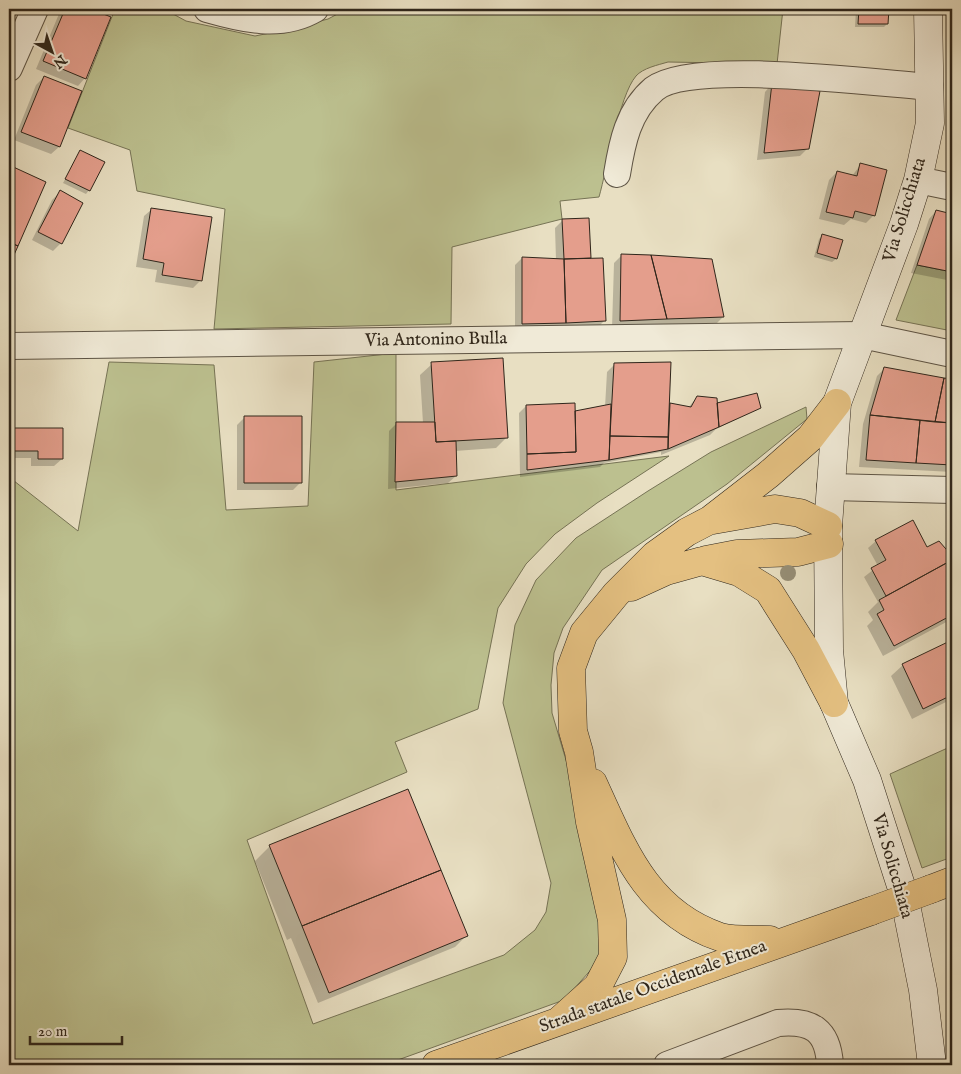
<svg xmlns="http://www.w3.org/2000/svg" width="961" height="1074" font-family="'IM FELL English',serif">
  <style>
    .green { fill: #bcc08f; stroke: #767355 }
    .shadow { fill: #0003 }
    .building { fill: #e49e8c; stroke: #2f261b }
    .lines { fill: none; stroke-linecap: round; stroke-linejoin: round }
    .street-casing { stroke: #5d5445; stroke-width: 28 }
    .secondary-casing { stroke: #2f261b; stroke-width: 29 }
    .primary-casing { stroke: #2f261b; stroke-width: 29 }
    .street { stroke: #f0ead7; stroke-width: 26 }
    .secondary { stroke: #f0ead7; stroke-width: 28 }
    .primary { stroke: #e4c081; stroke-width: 28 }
    .primary-bridge-casing { stroke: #2f261b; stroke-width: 29; stroke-linecap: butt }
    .primary-bridge { stroke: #e4c081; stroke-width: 28 }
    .tree { fill: #968e76 }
    .labels { text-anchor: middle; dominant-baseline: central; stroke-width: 4; stroke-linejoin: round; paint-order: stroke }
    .street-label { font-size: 18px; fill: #2f261b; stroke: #f0ead7 }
  </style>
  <rect width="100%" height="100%" fill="#e8dfc2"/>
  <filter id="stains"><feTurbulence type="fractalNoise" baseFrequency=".004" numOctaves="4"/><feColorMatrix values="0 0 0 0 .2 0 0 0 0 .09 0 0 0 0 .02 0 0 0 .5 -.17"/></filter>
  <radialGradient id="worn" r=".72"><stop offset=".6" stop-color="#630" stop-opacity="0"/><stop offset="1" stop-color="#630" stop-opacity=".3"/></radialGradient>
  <path class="green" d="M115 9H164L186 21 255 36 290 29 328 19 347 9H783L777 64 668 62C658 65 643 68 636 76 619 96 607 169 599 197L560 201 562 219 452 247 451 324 214 329 225 209 137 191 130 150 68 128Z
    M917 265 952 272V331L896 320Z
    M396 353V490L669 456 597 503 555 534 526 564 498 608 478 709 395 742 407 772 247 840 313 1024 504 955 535 930 546 912 551 883 503 703 515 625 536 580 576 538 648 491 711 452 806 407 807 419 727 484 602 570 563 628 554 653 551 685 552 713 571 777 604 949 597 963 564 1000 384 1065H9V477L78 531 109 362 214 365 226 510 308 506 314 362Z
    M952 746V857L922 868 890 774Z"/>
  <path class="shadow" d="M61 9H88L110 18 85 78 78 86 36 69Z
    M856 9H888L887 24 884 27H855Z
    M949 9H952V135H949Z
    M44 77 80 92 59 147 51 154 14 140 36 85Z
    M772 84 808 148 800 156 757 160 765 92Z
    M80 152 89 190 86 194 63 183Z
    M861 164 874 215 866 223 851 219 844 225 819 219 829 180 837 172 852 176Z
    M9 167 45 183 9 263Z
    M60 192 61 243 53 251 32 240 52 200Z
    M152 209 200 281 193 288 155 282 157 270 136 267 144 216Z
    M936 211 952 215V281L911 273 929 219Z
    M588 219 589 259 604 321 597 328 515 331V265L522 258 556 260 555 228 563 220Z
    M823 235 836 259 832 262 814 257 819 239Z
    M622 255 711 260 723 317 715 325 612 328 614 263Z
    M432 364 507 437 496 448 455 451 456 476 448 483 388 489 389 431 397 423H423L420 375Z
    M615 364 668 404 688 408 697 397 716 405 760 408 716 429 710 435 661 455V452L604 463 600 467 520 477 519 413 526 406 574 412 605 407 607 372Z
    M885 368 952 381V472L859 467 863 424 877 376Z
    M245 417 301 482 293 490H237V425Z
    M9 429 62 430V459L54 466H31V458H9Z
    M876 541 927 549 939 542 952 558V619L883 656 867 626 873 620 868 612 878 602 864 577 878 566 868 548Z
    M952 641V699L912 719 891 676 903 665Z
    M270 846 466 936 455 947 318 1003 291 938 287 940 255 861Z"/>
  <path class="building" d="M65 9H91L111 17 86 79 43 61Z
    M859 9H889L888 24H858Z
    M44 76 82 91 60 147 21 132Z
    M772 83 820 91 809 149 764 153Z
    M80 150 105 162 90 191 65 179Z
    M860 163 887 170 875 216 855 211 853 218 826 212 837 171 857 176Z
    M9 165 46 182 18 246 9 242Z
    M60 190 83 203 62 244 38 232Z
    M151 208 212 217 202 281 162 275 164 263 143 259Z
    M936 210 952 214V272L917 265Z
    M589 218 591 258 564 259 562 219Z
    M822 234 843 240 837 259 817 253Z
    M9 242 18 246 9 266Z
    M621 254 651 255 667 319 620 321Z
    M651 255 712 259 724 317 667 319Z
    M522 257 564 259 566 323 522 324Z
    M603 258 606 321 566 323 564 259Z
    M503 358 508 438 436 442 431 362Z
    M671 362 668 437 610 436 614 363Z
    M884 367 944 378 935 422 870 415Z
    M944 378 952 379V423L935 422Z
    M757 393 761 408 719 427 717 403Z
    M697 396 717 398 719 427 668 449 670 403 691 407Z
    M575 403 576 452 527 454 526 405Z
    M611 404 609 460 527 470V454L576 452 575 411Z
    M870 415 920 420 916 463 866 460Z
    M244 416H302V483H244Z
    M920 420 952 423V465L916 463Z
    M396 422H435L436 442 456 441 457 476 395 482Z
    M9 428H63V459H38V451H9Z
    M610 436 668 437V449L609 460Z
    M913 520 927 547 939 541 952 556V560L886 596 871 568 886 560 875 540Z
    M952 560V615L894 646 877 614 884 610 879 600Z
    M952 640V695L923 709 902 664Z
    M408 789 441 870 302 926 269 845Z
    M441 870 468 936 329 993 302 926Z"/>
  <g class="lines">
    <defs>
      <path id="street" d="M207 9C242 19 281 29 315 9
        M9 68 35 9
        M617 174C622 143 628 111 654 89 691 59 876 83 930 87
        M918 180 952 187
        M9 346 862 335 952 354
        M830 487 952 490
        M667 1065 778 1023C812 1020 828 1030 830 1065"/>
      <path id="secondary" d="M928 9 930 123 918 180 904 224 837 403 828 526 829 650 834 703 867 780 904 895 923 990 932 1065"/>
      <path id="primary" d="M713 520 775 509 800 513 828 526
        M706 560 737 554 798 552 829 544
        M631 587 666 571 702 561 739 572 768 590 806 650 834 703
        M593 783C623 848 646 912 720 937 735 941 755 939 770 940
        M931 889 952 881
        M560 1020 598 986 613 957 612 920 590 822 579 752 573 731 571 668 584 633 616 594 655 555 687 532 710 520 768 475 810 438 837 403
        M436 1065 871 911"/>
    </defs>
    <use href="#street" class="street-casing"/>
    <use href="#secondary" class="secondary-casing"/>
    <use href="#primary" class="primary-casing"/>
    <use href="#street" class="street"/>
    <use href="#secondary" class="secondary"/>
    <use href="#primary" class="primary"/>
    <defs>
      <path id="primary-bridge" d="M871 911 931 889"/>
    </defs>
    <use href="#primary-bridge" class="primary-bridge-casing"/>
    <use href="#primary-bridge" class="primary-bridge"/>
  </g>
  <circle class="tree" cx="788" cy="573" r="8"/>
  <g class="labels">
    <g class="street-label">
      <text transform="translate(905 210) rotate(-73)">Via Solicchiata</text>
      <text transform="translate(436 340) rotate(-1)">Via Antonino Bulla</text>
      <text transform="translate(892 866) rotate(74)">Via Solicchiata</text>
      <text transform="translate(653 987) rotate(-20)">Strada statale Occidentale Etnea</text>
    </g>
  </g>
  <rect width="961" height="1074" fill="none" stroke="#e8dfc2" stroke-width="30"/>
  <rect x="10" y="10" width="941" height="1054" fill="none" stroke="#2f261b" stroke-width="2.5"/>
  <rect x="15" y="15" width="931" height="1044" fill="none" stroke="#2f261b"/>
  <g transform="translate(52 52) rotate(140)" stroke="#f0ead7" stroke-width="4" paint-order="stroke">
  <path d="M0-4L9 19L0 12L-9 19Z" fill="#2f261b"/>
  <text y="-8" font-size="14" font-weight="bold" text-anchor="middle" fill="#2f261b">N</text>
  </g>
  <path d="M30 1036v8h92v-8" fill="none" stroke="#2f261b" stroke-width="2.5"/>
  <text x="38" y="1036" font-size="15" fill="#2f261b" stroke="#f0ead7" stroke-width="4" paint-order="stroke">20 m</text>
  <rect width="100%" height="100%" filter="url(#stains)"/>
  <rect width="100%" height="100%" fill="url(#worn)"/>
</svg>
